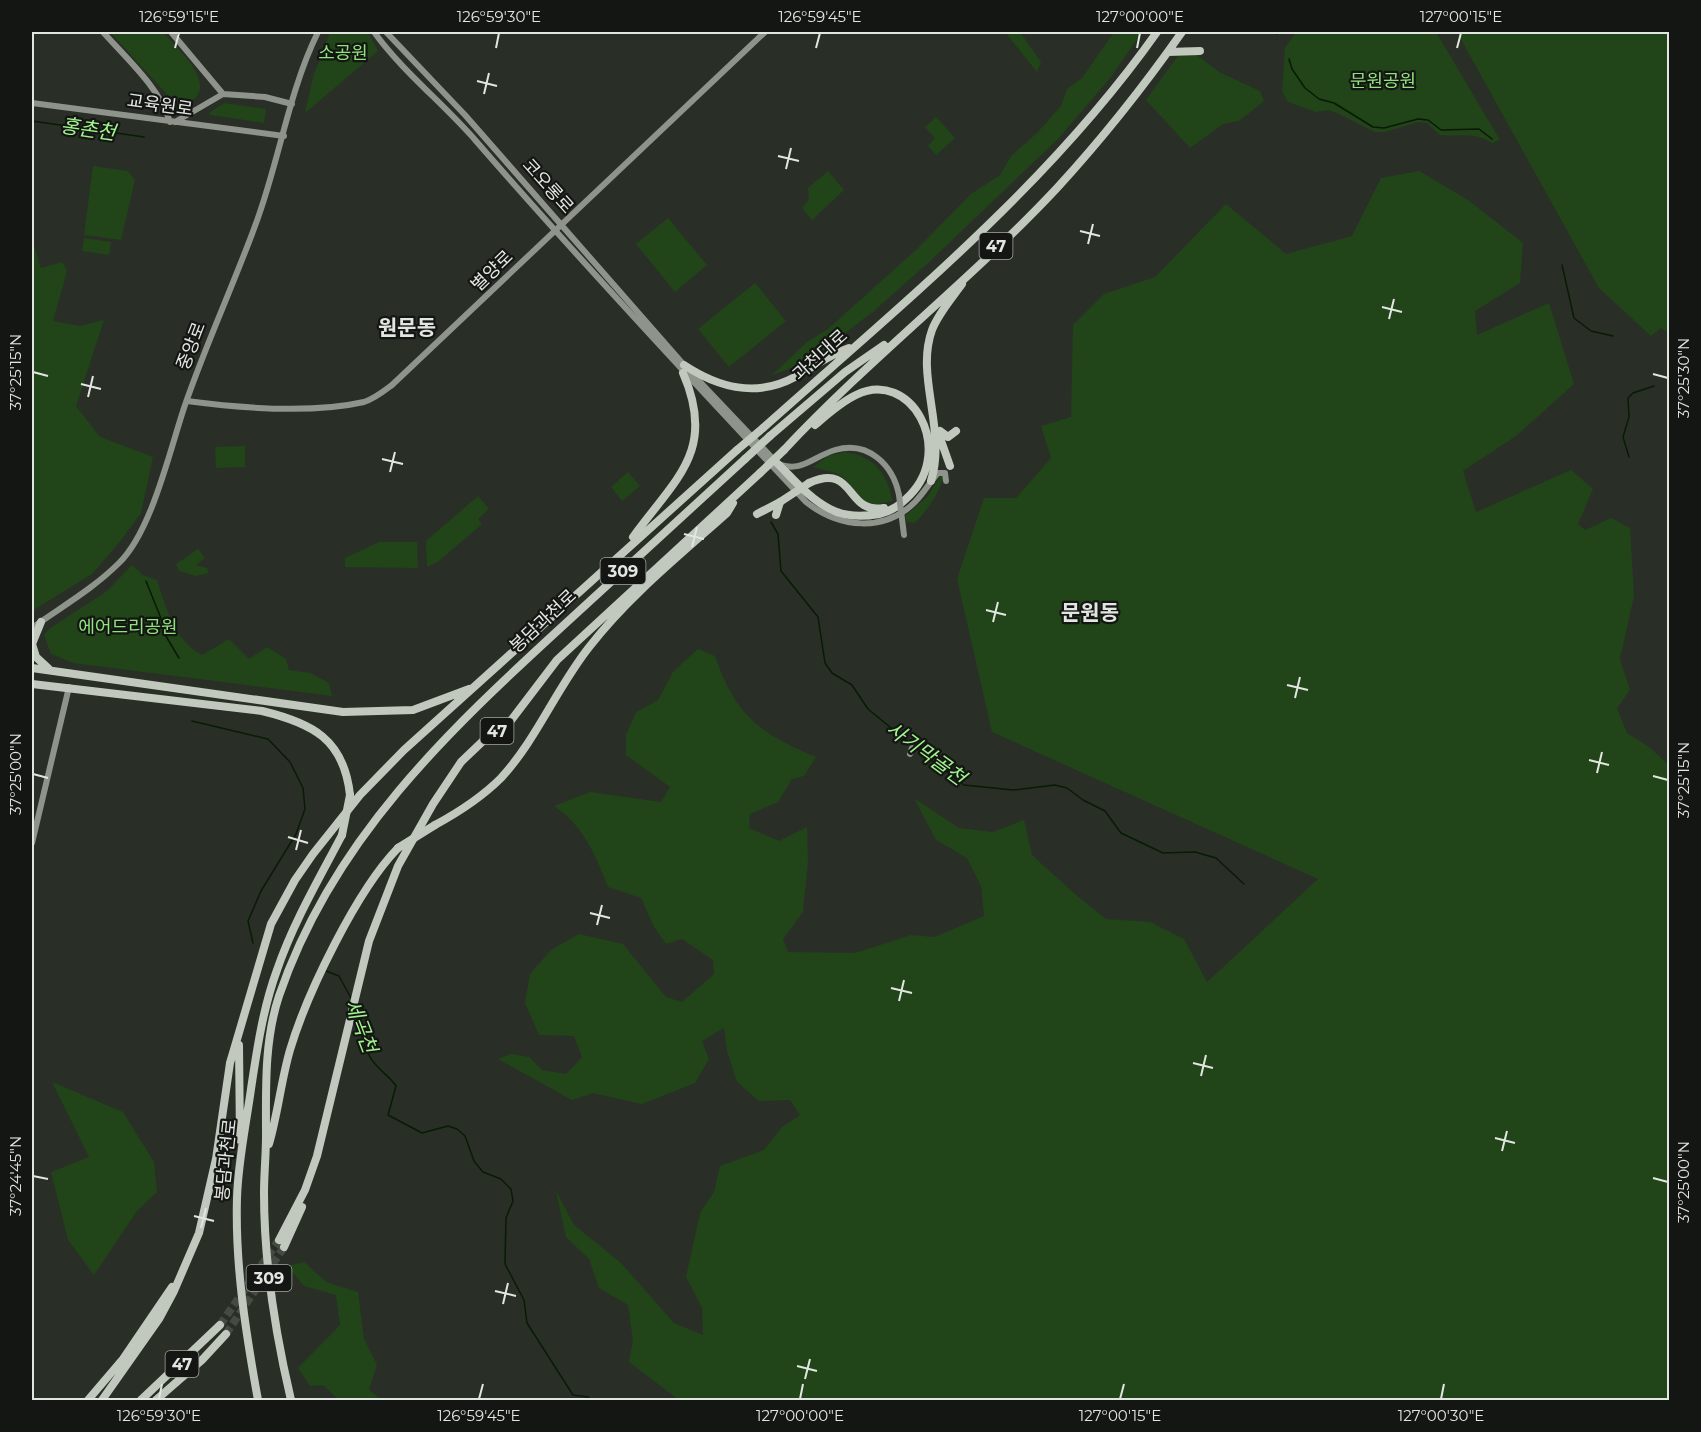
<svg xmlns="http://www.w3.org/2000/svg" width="1701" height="1432" font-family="Montserrat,'Noto Sans KR',sans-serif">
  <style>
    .green { fill: #214419 }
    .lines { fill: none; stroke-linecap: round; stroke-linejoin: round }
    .stream { stroke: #081b04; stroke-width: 1.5 }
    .highway-tunnel { stroke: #454a43; stroke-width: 8; stroke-dasharray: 8 4; stroke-linecap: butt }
    .secondary { stroke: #8e938c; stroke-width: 6 }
    .highway { stroke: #c1c9bf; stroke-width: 8 }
    .secondary-bridge { stroke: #8e938c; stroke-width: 6 }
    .highway-bridge { stroke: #c1c9bf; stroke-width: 8 }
    .ticks { fill: none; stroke: #e2e6e1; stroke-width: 2 }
    .labels { text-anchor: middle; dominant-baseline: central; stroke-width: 4.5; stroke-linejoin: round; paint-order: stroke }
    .shield { fill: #131612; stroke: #a4a8a3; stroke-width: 1.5 }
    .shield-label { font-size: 16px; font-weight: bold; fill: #e2e6e1 }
    .park-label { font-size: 18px; fill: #90e27c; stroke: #131612 }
    .street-label { font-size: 18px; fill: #e2e6e1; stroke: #131612 }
    .water-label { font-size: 20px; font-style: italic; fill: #a2f48e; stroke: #131612 }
    .quarter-label { font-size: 21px; font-weight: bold; fill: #e2e6e1; stroke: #131612 }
    .neatline { fill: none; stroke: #e2e6e1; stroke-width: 2 }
    .ticks-label { font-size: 15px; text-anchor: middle; fill: #e2e6e1 }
  </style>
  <rect width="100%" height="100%" fill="#292f27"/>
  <path class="green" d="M110 32H163C179 51 224 88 184 105L173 101Z
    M330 32H368L378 51 305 113 313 77Z
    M1005 32H1020L1041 62 1037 72Z
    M1114 32H1142L1111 77 1058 139 929 262 874 311 806 363 772 375 807 342 828 329 917 249 971 194 1000 175 1011 156 1037 133 1061 106 1067 89 1082 78Z
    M1296 32H1436L1500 140 1492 143C1474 131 1460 137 1440 135L1427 123 1418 122 1385 132H1375L1337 113 1328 110 1316 112 1288 102 1282 91 1285 48Z
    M1466 32H1669V333L1661 328 1651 336 1599 288 1458 34Z
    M1185 46 1219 72 1260 91 1264 101 1239 121 1223 124 1190 148 1146 100Z
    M224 103 266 109 264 123 210 115V112Z
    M936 117 955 138 936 155 928 146 935 138 925 127Z
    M93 166 128 171 135 180 121 240 84 235Z
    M828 171 844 190 812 220 802 208 809 200 808 188Z
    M1419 171 1468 200 1523 243 1520 283 1475 311 1477 335 1549 303 1574 384 1516 436 1463 471 1476 512 1571 470 1593 489 1578 524 1585 530 1611 518 1630 528 1634 596 1620 659 1630 690 1617 708 1627 733 1649 747 1670 766 1669 1400H679L629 1362 633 1340 628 1305 599 1288 589 1259 566 1237 556 1191 574 1225 620 1262 674 1323 703 1335 702 1308 686 1277 700 1213 714 1192 720 1166 764 1150 782 1127 800 1115 790 1100 759 1101 737 1082 727 1051 724 1028 702 1041 709 1059 695 1083 642 1104 593 1093 572 1100 498 1059 511 1054 529 1057 542 1070 566 1074 582 1057 574 1036 539 1035 525 1003 530 974 551 950 579 934 623 944 666 997 682 1002 714 974 713 960 682 939 666 944 654 927 641 898 608 887C596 856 583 825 554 806L590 792 661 802 670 787 626 755V735L636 712 658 700 673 672 698 649 715 656C736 716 759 733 816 757L804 776 792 779 778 802 750 814 749 828 779 841 807 827 808 861 803 912 783 939 788 952 855 953 911 935 935 937 984 916 981 886 967 858 936 840 914 798 959 828 993 832 1024 820 1032 855 1076 895 1106 919 1150 922 1184 939 1207 982 1318 879 992 732 957 579 984 498H1016L1051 458 1041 426 1071 417 1073 325 1104 294 1155 277 1226 204 1286 254 1352 236 1381 178Z
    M668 218 707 265 675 292 636 244Z
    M84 238 111 242 109 255 82 251Z
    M32 239 41 268 62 262 67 271 53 321 80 326 104 320 76 406 100 437 153 457 141 513 122 539 92 574 32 611Z
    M755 283 786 321 729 367 698 329Z
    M245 446V467L216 468 215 447Z
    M845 452C875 456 886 473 893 501L873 505 866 504 845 479 836 473 813 467 828 456Z
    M628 472 640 486 622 501 611 487Z
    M941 475 944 476C938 495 929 508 915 523L907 522 905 516 927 497Z
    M478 496 489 509 478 519 482 524 439 561 427 567 426 541Z
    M379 542H417L418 568 345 567V558Z
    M198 549 205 558 196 565 207 568 209 573 196 576 179 571 176 564Z
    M132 565 143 575 157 580C166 608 175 641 202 655L229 639 249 659 267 647 286 659 289 670 310 673 329 683 332 696 73 663 51 654 44 635 49 629 107 591Z
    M52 1082 123 1112 154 1162 157 1192 137 1211 94 1275 68 1240 51 1172 89 1157Z
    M304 1262 326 1282 358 1292 364 1339 377 1365 369 1390 381 1400H339L323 1385 310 1386 298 1368 340 1325 336 1295 304 1286 287 1266Z"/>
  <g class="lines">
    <path class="stream" d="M1275 32 1277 34
      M1289 59 1292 69 1305 88 1319 99 1334 103 1373 127 1384 128 1418 119 1428 120 1441 130 1479 129 1492 139
      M32 121 144 137
      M1562 265 1574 318 1591 331 1613 336
      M1629 457 1623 437 1629 417 1628 398 1633 393 1654 386
      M771 522 778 534 781 571 818 617 825 663 832 673 852 685 868 709 912 745
      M146 581 164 626V633L179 658
      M192 721 268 739 290 762 303 788 305 809 296 834 261 891 248 921 253 943
      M916 748 964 785 1013 790 1055 785 1067 788 1083 800 1105 811 1121 833 1163 853 1195 852 1216 858 1244 884
      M326 971 339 976 351 998
      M356 1011C361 1028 363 1052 376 1065 383 1073 390 1077 396 1086L388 1115 422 1133 448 1126 457 1129 465 1136 474 1161 483 1172 501 1179 511 1189 513 1201 506 1218 505 1264 524 1300 527 1323 573 1395 588 1397 590 1400"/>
    <path class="highway-tunnel" d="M220 1325 279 1240
      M226 1334 284 1247"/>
    <path class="secondary" d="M103 32C126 58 160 88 170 122
      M171 32 223 94
      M374 32C403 72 443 103 476 141 583 264 694 383 806 502 839 528 884 533 915 502 924 493 930 482 938 473H945L946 481
      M386 32 465 115 684 365 778 464C802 473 812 457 835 450 868 440 893 465 899 495
      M32 103 284 136
      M175 122 223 94 265 97 292 104
      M187 401C240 408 311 414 364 402 374 399 384 391 392 385L765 32
      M32 628C61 607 93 589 119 563 152 531 170 449 185 405 206 344 233 286 255 226 279 163 288 93 318 32
      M910 754 912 748
      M32 843 69 687"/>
    <path class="highway" d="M1168 52 1200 51
      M684 365C719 388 756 398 795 377 813 367 829 355 849 348
      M763 428C902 304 1049 185 1157 32
      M940 431 948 437 956 431
      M938 432 950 466
      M770 436 845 372 884 345
      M784 450C870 358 971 280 1057 188 1102 139 1144 86 1182 32
      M778 464C793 479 810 499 830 509 845 517 862 517 879 514 892 511 900 505 910 495 955 449 911 368 856 395 841 402 828 414 815 425
      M931 481C947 429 915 377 932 330 938 314 952 298 962 284
      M809 483C856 462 845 515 884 508
      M757 514 780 502
      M776 515 780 502
      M633 537C675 479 717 451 683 373
      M32 644 36 657 49 669
      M32 644 41 622
      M32 668 343 712 413 710 469 689
      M32 684 262 711C312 723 344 739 350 795
      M435 825C459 812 481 798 501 778 537 739 557 687 590 646 629 596 680 555 727 513L733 503
      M239 1045 240 1140
      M269 1144C278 1113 281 1081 290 1050 307 993 357 890 398 848
      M279 1240 305 1190 317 1156 369 941 398 866 433 804 461 762 483 741 509 723 557 660 760 473
      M284 1247 302 1207
      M88 1400 123 1359 172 1287
      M102 1400 159 1319 174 1291 199 1233 216 1159 230 1063 271 924 295 880 313 854 360 795 404 750 737 450
      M141 1400 220 1325
      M156 1400 202 1360 226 1334
      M258 1400C246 1334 235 1266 237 1198 238 1162 246 1125 251 1089 257 1049 263 1008 277 970 293 923 319 879 342 835
      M291 1400C275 1332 264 1263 264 1193 264 1174 266 1155 266 1136 266 1090 264 1041 279 996 332 840 448 731 566 623 626 568 685 514 745 459"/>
    <path class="secondary-bridge" d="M899 495 904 535"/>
    <path class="highway-bridge" d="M737 450 763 428
      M745 459 770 436
      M760 473 784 450
      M780 502 809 483
      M342 835 350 795
      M398 848 435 825"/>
  </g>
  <path class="ticks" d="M175 48 179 33M496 48 499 33M816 48 820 33M1137 48 1140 33M1457 48 1461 33M477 81 497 86M484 94 489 73M778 156 799 161M786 169 791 148M1080 231 1100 236M1088 244 1093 224M1382 307 1402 312M1389 319 1394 299M33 372 48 376M1653 374 1668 378M81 384 101 389M88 397 93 376M382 459 403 464M390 472 395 452M684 534 704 539M692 547 697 527M986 610 1006 615M993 622 998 602M1287 685 1308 690M1295 698 1300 677M1589 760 1609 765M1597 773 1602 752M33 774 48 778M1653 776 1668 780M288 837 308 843M296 850 301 830M590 913 610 918M597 925 602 905M891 988 912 993M899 1001 904 980M1193 1063 1213 1068M1201 1076 1206 1055M1495 1138 1515 1143M1502 1151 1507 1131M33 1176 48 1179M1653 1178 1668 1182M194 1216 214 1221M201 1228 206 1208M495 1291 516 1296M503 1304 508 1283M797 1366 817 1371M805 1379 810 1359M159 1399 162 1384M479 1399 483 1384M800 1399 803 1384M1120 1399 1124 1384M1441 1399 1444 1384"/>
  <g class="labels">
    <g class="shield">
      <rect x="979.5" y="233" width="33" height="26" rx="4.5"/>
      <rect x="600.5" y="558" width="45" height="26" rx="4.5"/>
      <rect x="480.5" y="718" width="33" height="26" rx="4.5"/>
      <rect x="246.5" y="1265" width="45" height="26" rx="4.5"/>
      <rect x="165.5" y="1351" width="33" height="26" rx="4.5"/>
    </g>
    <g class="shield-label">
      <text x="996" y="246">47</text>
      <text x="623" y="571">309</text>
      <text x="497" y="731">47</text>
      <text x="269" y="1278">309</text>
      <text x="182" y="1364">47</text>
    </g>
    <g class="park-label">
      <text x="343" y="53">소공원</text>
      <text x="1383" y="81">문원공원</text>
      <text x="128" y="627">에어드리공원</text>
    </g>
    <g class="street-label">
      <text transform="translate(160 105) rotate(8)">교육원로</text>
      <text transform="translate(548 186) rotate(48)">코오롱로</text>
      <text transform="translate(492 271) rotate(-44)">별양로</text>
      <text transform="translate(191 346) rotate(-69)">중앙로</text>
      <text transform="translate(820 355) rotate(-42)">과천대로</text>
      <text transform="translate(543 621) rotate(-43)">봉담과천로</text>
      <text transform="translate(226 1160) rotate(-84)">봉담과천로</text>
    </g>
    <g class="water-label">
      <text transform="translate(88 129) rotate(8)">홍촌천</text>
      <text transform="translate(926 753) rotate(36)">사기막골천</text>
      <text transform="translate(361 1026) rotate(69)">세곡천</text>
    </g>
    <g class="quarter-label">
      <text x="407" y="327">원문동</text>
      <text x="1090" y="612">문원동</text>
    </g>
  </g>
  <rect width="1701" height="1432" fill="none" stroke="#131612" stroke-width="66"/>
  <rect x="33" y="33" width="1635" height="1366" class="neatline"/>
  <g class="ticks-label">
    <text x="179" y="22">126°59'15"E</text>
    <text x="499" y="22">126°59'30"E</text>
    <text x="820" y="22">126°59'45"E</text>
    <text x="1140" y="22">127°00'00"E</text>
    <text x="1461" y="22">127°00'15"E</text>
    <text transform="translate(16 372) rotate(-90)" y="5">37°25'15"N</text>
    <text transform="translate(1684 378) rotate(-90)" y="5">37°25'30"N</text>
    <text transform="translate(16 774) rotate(-90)" y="5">37°25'00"N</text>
    <text transform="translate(1684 780) rotate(-90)" y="5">37°25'15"N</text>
    <text transform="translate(16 1176) rotate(-90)" y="5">37°24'45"N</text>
    <text transform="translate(1684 1182) rotate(-90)" y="5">37°25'00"N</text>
    <text x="159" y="1421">126°59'30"E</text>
    <text x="479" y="1421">126°59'45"E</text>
    <text x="800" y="1421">127°00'00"E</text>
    <text x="1120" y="1421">127°00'15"E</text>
    <text x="1441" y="1421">127°00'30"E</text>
  </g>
</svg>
